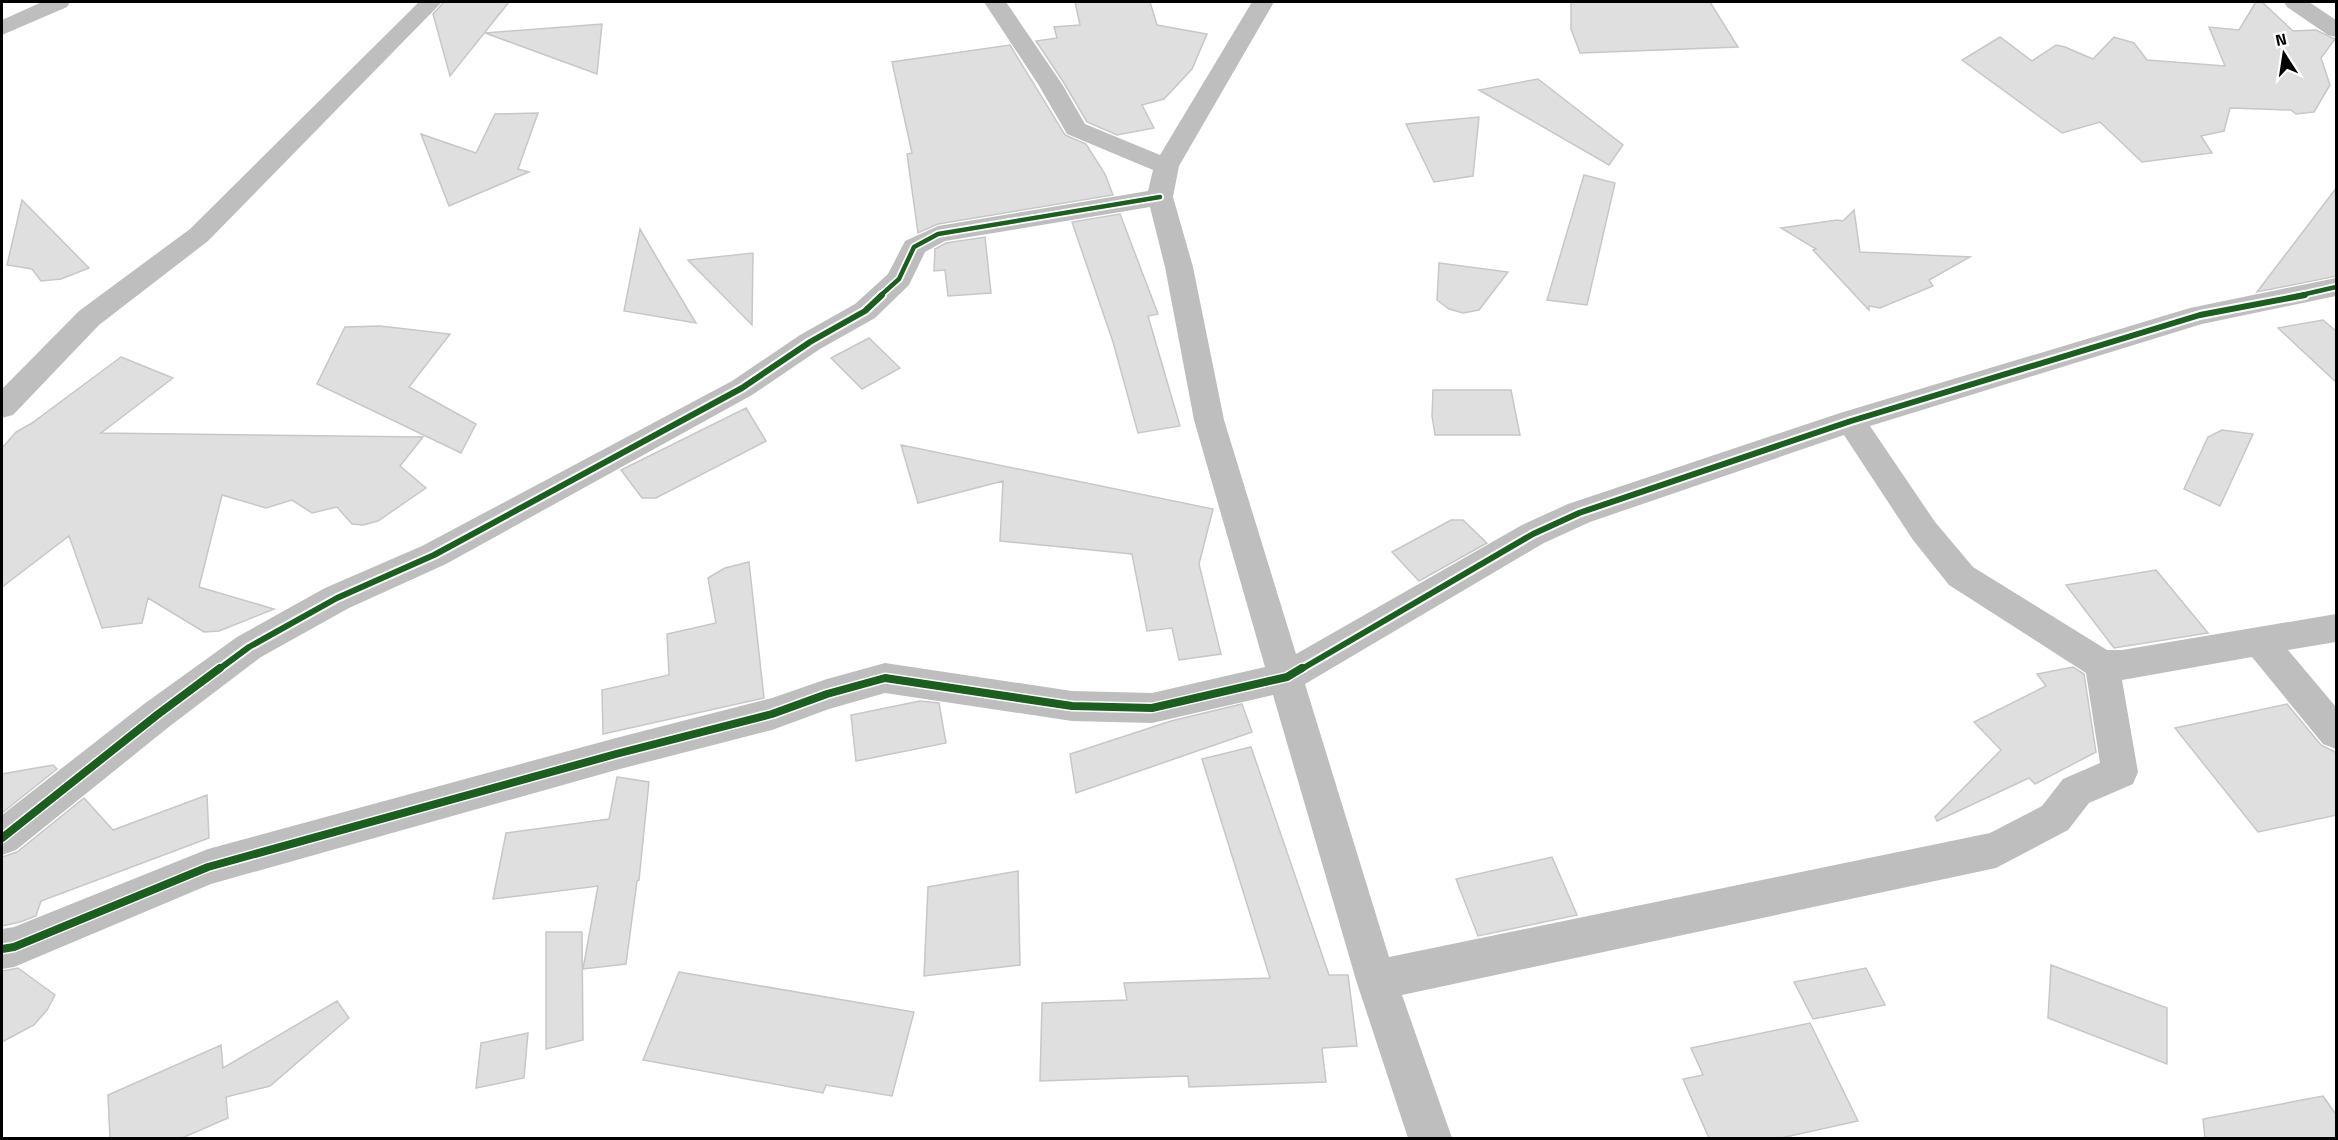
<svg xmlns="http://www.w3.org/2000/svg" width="2338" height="1140" font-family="'Titillium Web',sans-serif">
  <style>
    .building { fill: #dfdfdf; stroke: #c7c7c7; stroke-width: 1.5 }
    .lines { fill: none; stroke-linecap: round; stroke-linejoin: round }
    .minor { fill: #bebebe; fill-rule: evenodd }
    .cycleway-far2-casing { stroke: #fff; stroke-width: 8 }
    .cycleway-far1-casing { stroke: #fff; stroke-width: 10 }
    .cycleway-casing { stroke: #fff; stroke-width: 11 }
    .cycleway-far2 { stroke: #1b5e20; stroke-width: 4.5 }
    .cycleway-far1 { stroke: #1b5e20; stroke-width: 6 }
    .cycleway { stroke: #1b5e20; stroke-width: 8 }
  </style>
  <rect width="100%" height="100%" fill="#fff"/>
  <path class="building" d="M444 2H509L450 76 433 14Z
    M1075 2H1150L1157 25 1207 34 1192 69 1164 99 1142 105 1154 128 1117 135 1087 122 1064 83 1036 41 1057 38 1054 27 1080 25Z
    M1571 2H1710L1738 47 1580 53 1571 29Z
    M2256 2H2262L2293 31 2316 30 2335 39 2321 58 2330 85 2314 112 2296 114 2291 110 2230 108 2224 131 2201 136 2212 153 2142 162 2100 122 2062 133 1962 60 2000 37 2032 61 2056 45 2065 47 2093 59 2114 37 2134 43 2147 60 2225 66 2209 27 2239 30Z
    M602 24 597 74 485 33Z
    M1010 45 1065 135 1086 144 1105 174 1113 195 938 224 918 233 907 154 912 153 892 62Z
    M1538 79 1623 145 1609 165 1479 90Z
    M538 113 518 169 529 172 449 206 421 134 476 153 495 114Z
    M1479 117 1473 176 1434 182 1406 124Z
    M1584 175 1615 183 1587 305 1547 300Z
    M2337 187V276L2257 292Z
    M22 200 89 268 61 279 41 281 32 269 7 265Z
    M1854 210 1860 252 1970 257 1929 280 1933 286 1880 308 1869 306V310L1813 250 1816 249 1781 228 1837 220 1843 221Z
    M1120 214 1158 314 1148 316 1180 426 1138 433 1113 342 1072 222Z
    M640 229 664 270 696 323 624 311Z
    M985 237 991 293 948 296 945 270 934 271 935 249 946 243Z
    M753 253 752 325 688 260Z
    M1439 263 1508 272 1479 310 1463 313 1449 309 1437 300Z
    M2323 320 2337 332V383L2278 328Z
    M380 326 450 334 409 387 476 424 461 453 317 384 345 327Z
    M869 338 900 368 862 389 831 358Z
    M121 357 173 378 101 433 423 437 400 466 426 488 378 521 363 525 352 524 337 507 312 513 292 500 266 508 222 495 199 587 274 609 219 631 204 632 148 598 142 623 102 628 69 536 2 587V448L16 432 32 423Z
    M1433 390H1511L1520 435H1435L1432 416Z
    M746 408 766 441 656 498H642L621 470Z
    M2222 430 2253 434 2220 506 2184 489 2208 437Z
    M901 445 1213 509 1199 564 1221 654 1179 660 1172 628 1147 631 1132 554 1000 541 1003 481 918 503Z
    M1451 520H1463L1487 543 1419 581 1392 552Z
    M749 562 764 698 603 734 602 690 669 675 667 634 716 623 708 578 725 568Z
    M2156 570 2208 633 2114 648 2066 585Z
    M2073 667 2084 674 2096 752 2035 784 2029 778 1937 821 1935 817 2001 750 1974 722 2046 686 2037 674Z
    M920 701 939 703 946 743 856 761 851 715Z
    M1242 704 1252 732 1076 793 1070 754 1171 721Z
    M2287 704 2321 745 2337 753V815L2258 832 2175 728Z
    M1251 747 1329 975H1348L1357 1046 1322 1048 1326 1082 1189 1087 1188 1076 1040 1081 1042 1003 1127 1000 1124 983 1270 978 1202 759Z
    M53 765 57 769 2 813V774Z
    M617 777 649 782 639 880 637 881 626 964 583 969 598 886 493 899 506 833 609 819Z
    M207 795 209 838 41 901 36 916 20 922 2 926V857L17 852 84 798 113 830Z
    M1552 857 1577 915 1478 936 1456 879Z
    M1018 871 1020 965 924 976 928 887Z
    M546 932H582L583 1040 546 1049Z
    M2051 965 2167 1008V1064L2048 1018Z
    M18 968 55 995 47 1010 34 1025 2 1042V971Z
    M1866 968 1885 1005 1813 1019 1794 982Z
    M679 972 914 1012 892 1096 826 1085 823 1093 643 1060Z
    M337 1001 349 1018 270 1086 226 1097 228 1118 182 1138H110L108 1095 221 1045 223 1068Z
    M1810 1023 1858 1121 1781 1138H1709L1683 1079 1703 1075 1691 1048Z
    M528 1033 524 1078 476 1088 481 1043Z
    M2323 1096 2337 1116V1138H2205L2203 1119Z"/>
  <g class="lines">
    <path class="minor" d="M42 2H70L67 7 2 35V20Z
      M419 2H442L208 241 99 325 13 415 2 418V389L79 311 190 229Z
      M984 2H1006L1062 84 1085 124 1160 155 1252 2H1274L1179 166 1173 197 1193 267 1224 420 1296 654 1522 525 1568 504 1840 413 2190 308 2336 278V296L2202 324 1870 426 1935 522 1973 567 2107 650H2122L2336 614V642L2288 650 2336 707V749L2323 744 2252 657 2122 680 2138 772 2133 784 2089 803 2068 830 1996 868 1402 995 1452 1138H1408L1356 980 1273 695 1152 723 1072 721 885 693 829 709 772 730 616 770 211 884 14 967 2 969V929L14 927 208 849 616 738 772 698 827 679 885 663 1072 691 1152 693 1265 667 1194 420 1165 267 1150 207 945 241 925 252 909 285 875 318 820 349 752 395 446 564 349 608 261 657 170 726 16 850 2 855V815L144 704 237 637 325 588 422 546 732 381 800 335 855 304 888 274 905 241 938 226 1148 191 1153 170 1067 134 1038 84ZM1844 435 1913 540 1949 585 2086 673 2100 763 2063 779 2042 806 1990 833 1389 957 1305 684 1544 543 1590 522Z
      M2284 2H2309L2336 20V37L2328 35 2287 7Z"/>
    <defs>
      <path id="cycleway-far2" d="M880 296 899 279 914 247 938 234 1160 197
        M2297 296 2336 287"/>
      <path id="cycleway-far1" d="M218 670 249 647 337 598 434 555 742 388 810 342 865 311 882 295
        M1300 670 1533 534 1579 513 1851 421 2200 315 2305 295"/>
      <path id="cycleway" d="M2 838 157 715 220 668
        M2 949 14 947 208 867 616 754 772 714 827 694 885 678 1072 706 1152 708 1287 677 1302 668"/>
    </defs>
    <use href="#cycleway-far2" class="cycleway-far2-casing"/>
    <use href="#cycleway-far1" class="cycleway-far1-casing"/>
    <use href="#cycleway" class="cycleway-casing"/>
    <use href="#cycleway-far2" class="cycleway-far2"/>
    <use href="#cycleway-far1" class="cycleway-far1"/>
    <use href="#cycleway" class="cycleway"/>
  </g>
  <rect width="2338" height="1140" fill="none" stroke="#000000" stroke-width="6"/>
  <g transform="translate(2284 54) rotate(348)" stroke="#ffffff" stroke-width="4.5" paint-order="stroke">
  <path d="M0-4.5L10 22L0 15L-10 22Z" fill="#000000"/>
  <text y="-9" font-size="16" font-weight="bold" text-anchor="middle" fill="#000000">N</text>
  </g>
</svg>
